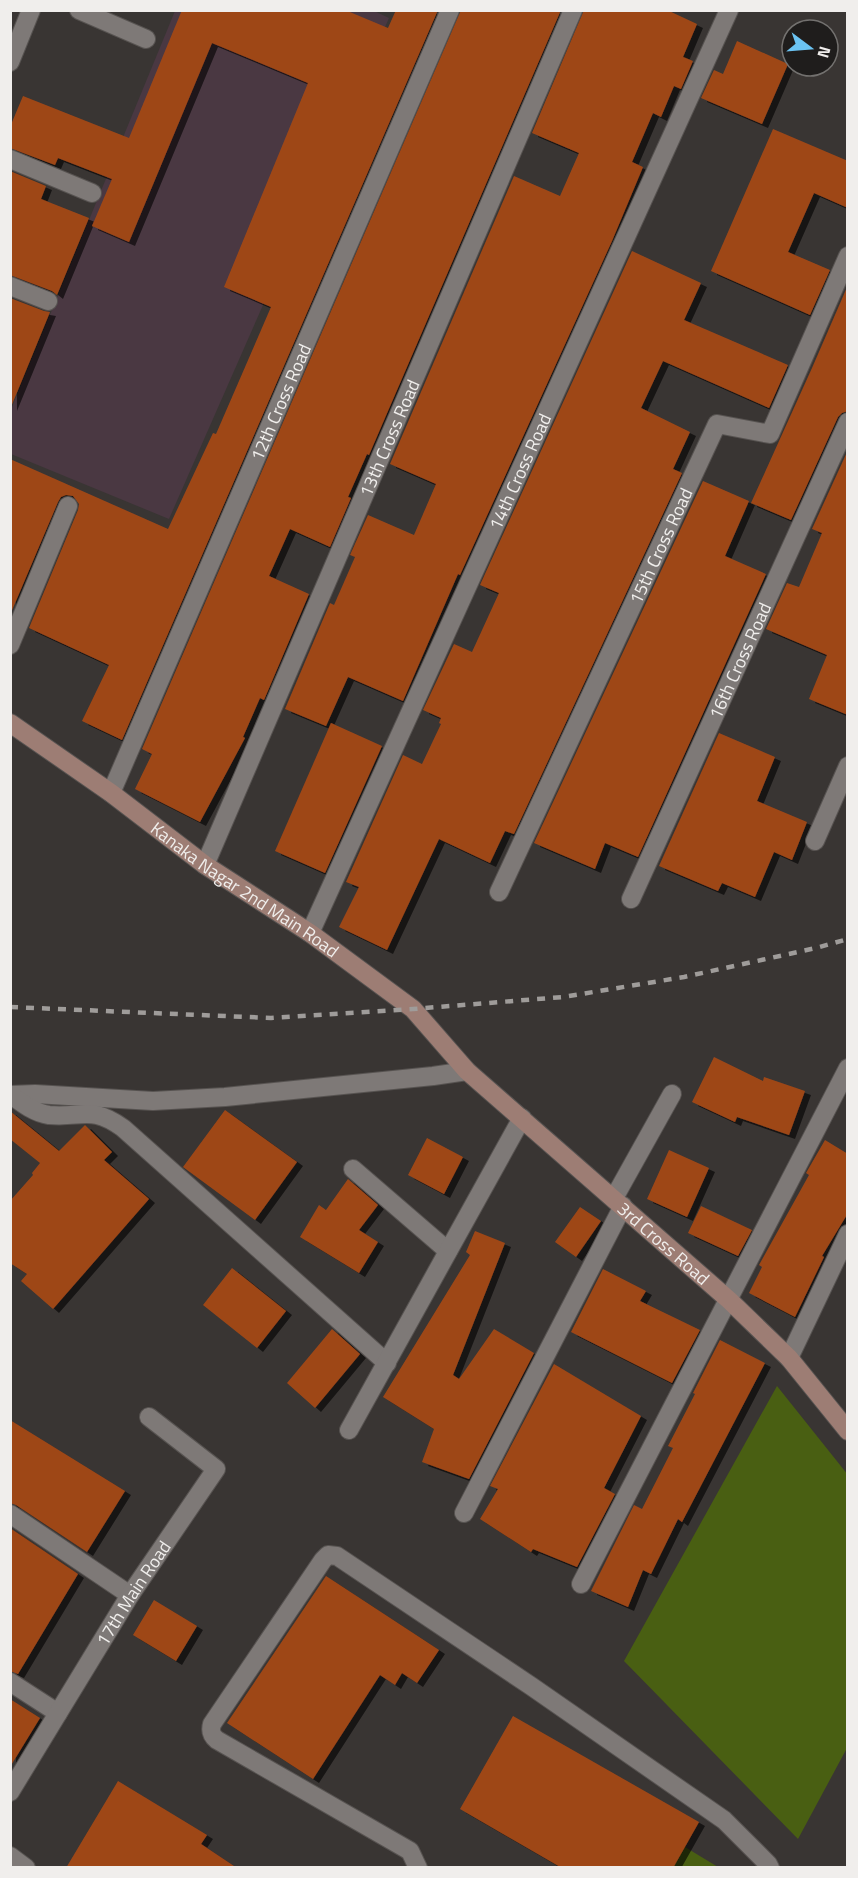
<svg xmlns="http://www.w3.org/2000/svg" width="858" height="1878" font-family="'Titillium Web',sans-serif">
  <style>
    .education { fill: #4a3842 }
    .green { fill: #495f12 }
    .building { fill: #9e4719; filter: url(#shadow) }
    .lines { fill: none; stroke-linecap: round; stroke-linejoin: round }
    .minor-casing { stroke: #575351; stroke-width: 20 }
    .tertiary-casing { stroke: #575351; stroke-width: 20 }
    .secondary-casing { stroke: #575351; stroke-width: 20 }
    .minor { stroke: #7e7977; stroke-width: 18 }
    .tertiary { stroke: #7e7977; stroke-width: 18 }
    .secondary { stroke: #9d7d74; stroke-width: 18 }
    .rail { stroke: #9f9c9a; stroke-width: 4.5; stroke-dasharray: 8 8; stroke-linecap: butt }
    .labels { text-anchor: middle; dominant-baseline: central; stroke-width: 5; stroke-linejoin: round; paint-order: stroke }
    .street-label { font-size: 18px; fill: #f0eeec; stroke: #1f1d1c }
  </style>
  <defs>
    <filter id="shadow"><feDropShadow dx="6" dy="4" stdDeviation="0" flood-color="#0009"/></filter>
  </defs>
  <rect width="100%" height="100%" fill="#393533"/>
  <path class="education" d="M372 10 389 18 169 519 11 454 10 412 175 11Z"/>
  <path class="green" d="M777 1386 848 1475 847 1748 798 1839 624 1661Z
    M685 1847 718 1867 673 1868Z"/>
  <path class="building" d="M182 10H345L388 28 396 10H438L122 740 82 721 109 665 29 628 78 510 79 504 73 496 66 495 61 497 58 502 10 615V459L168 529 213 433 216 434 271 307 224 287 308 83 212 43 129 242 92 226 112 179 58 158 55 165 10 148V127L23 96 129 138Z
    M461 10H561L369 455 367 454 348 497 351 498 330 547 290 529 269 576 309 594 264 700 260 698 243 737 245 738 200 822 135 789 152 754 142 749Z
    M584 10H667L697 24 683 57 693 61 681 89 674 86 661 117 653 113 632 162 643 167 612 241 460 575 458 574 403 701 348 677 326 726 285 709 330 603 334 605 355 557 350 555 368 515 414 535 436 484 390 464 514 176 560 196 579 153 532 133Z
    M737 41 788 64 762 124 701 98 714 70 723 74Z
    M773 129 848 161V208L814 193 788 252 830 270 810 315 711 271Z
    M10 171 46 186 41 199 89 218 57 295 52 291 10 275Z
    M632 251 701 283 684 320 788 365 769 408 663 361 641 408 690 432 673 469 682 473 514 834 505 831 490 863 439 839 387 950 339 927 359 887 346 882 403 755 422 764 441 724 439 723 441 718 423 710 454 644 472 652 499 593 480 585Z
    M848 285V411L842 413 838 417 791 520 751 503 812 368Z
    M10 298 44 311 50 312 11 407Z
    M848 450V715L809 699 827 655 766 629 787 583 799 587 822 533 812 529Z
    M703 481 749 501 725 556 766 574 638 857 605 843 595 869 534 843Z
    M331 723 382 746 325 873 275 851Z
    M719 733 775 757 757 801 807 822 792 860 774 852 755 897 722 883 718 891 659 866Z
    M714 1057 763 1081 764 1077 805 1091 789 1135 737 1117 735 1122 692 1102Z
    M225 1110 297 1162 255 1220 183 1167Z
    M10 1111 59 1151 85 1125 112 1152 104 1160 149 1199 53 1309 21 1281 27 1274 10 1263V1201L33 1175 32 1173 40 1163 10 1139Z
    M427 1138 463 1157 444 1194 408 1175Z
    M825 1140 848 1154V1213L822 1256 824 1257 795 1317 749 1293 762 1267 759 1265 809 1175 806 1173Z
    M669 1150 709 1168 687 1217 647 1199Z
    M348 1179 378 1205 359 1230 378 1242 359 1273 300 1237 319 1205 326 1210Z
    M701 1206 752 1230 738 1256 688 1233Z
    M580 1207 601 1221 576 1257 555 1242Z
    M475 1231 505 1243 453 1375 459 1379 494 1329 534 1353 469 1479 422 1462 434 1429 383 1397 470 1255 466 1252Z
    M232 1268 286 1311 257 1348 203 1305Z
    M603 1269 646 1291 640 1301 700 1330 672 1383 571 1332Z
    M332 1329 360 1354 315 1408 287 1383Z
    M720 1340 765 1363 682 1522 678 1519 651 1574 643 1570 628 1607 591 1591 634 1505 642 1509 673 1448 668 1446 695 1394 693 1393Z
    M554 1364 641 1416 604 1488 615 1494 577 1567 533 1549 531 1552 480 1519 498 1489 490 1486Z
    M10 1420 125 1491 87 1552 16 1505 10 1503Z
    M10 1528 78 1574 18 1674 10 1671Z
    M326 1576 439 1650 417 1683 402 1673 395 1685 380 1675 313 1779 227 1723Z
    M154 1600 197 1626 176 1661 133 1635Z
    M10 1699 40 1718 10 1767Z
    M513 1716 699 1822 673 1868H562L460 1809Z
    M118 1781 207 1835 201 1844 237 1868H66Z"/>
  <g class="lines">
    <defs>
      <g id="minor">
        <path d="M79 10 146 39"/>
        <path d="M10 62 31 10"/>
        <path d="M10 159 92 193"/>
        <path d="M10 286 48 301"/>
        <path d="M10 645 68 506"/>
        <path id="s1" d="M111 793 450 10"/>
        <path d="M815 841 848 766"/>
        <path id="s2" d="M205 865 573 10"/>
        <path id="s3" d="M499 892 717 424 770 434 848 256"/>
        <path id="s4" d="M631 899 848 422"/>
        <path d="M10 1095 35 1094 153 1101 225 1097 433 1076 467 1071"/>
        <path d="M11 1095C23 1104 35 1113 49 1115 83 1118 91 1105 123 1128L387 1363"/>
        <path d="M353 1169 448 1251"/>
        <path d="M614 1198 672 1094"/>
        <path d="M789 1358 848 1234"/>
        <path d="M349 1430 522 1118"/>
        <path d="M464 1513 623 1206"/>
        <path d="M10 1514 130 1595"/>
        <path d="M581 1584 848 1068"/>
        <path d="M10 1682 58 1713"/>
        <path id="s5" d="M10 1792 130 1595 216 1469 149 1417"/>
        <path d="M10 1856 26 1868"/>
        <path d="M418 1868 410 1851 217 1740C211 1735 210 1731 212 1724L323 1560 328 1555 337 1556 531 1686 724 1820 768 1864 770 1868"/>
      </g>
      <g id="tertiary">
        <path id="s6" d="M310 933 729 10"/>
      </g>
      <g id="secondary">
        <path id="s7" d="M10 723 111 793 205 865 310 933 413 1009 467 1071 729 1300 789 1358 848 1431"/>
      </g>
    </defs>
    <use href="#minor" class="minor-casing"/>
    <use href="#tertiary" class="tertiary-casing"/>
    <use href="#secondary" class="secondary-casing"/>
    <use href="#minor" class="minor"/>
    <use href="#tertiary" class="tertiary"/>
    <use href="#secondary" class="secondary"/>
    <path class="rail" d="M10 1007 271 1018 413 1009 563 997 684 977 816 948 848 939"/>
  </g>
  <g class="labels">
    <g class="street-label">
      <text stroke="none"><textPath href="#s1" startOffset="426">12th Cross Road</textPath></text>
      <text stroke="none"><textPath href="#s2" startOffset="465">13th Cross Road</textPath></text>
      <text stroke="none"><textPath href="#s6" startOffset="507">14th Cross Road</textPath></text>
      <text stroke="none"><textPath href="#s3" startOffset="382">15th Cross Road</textPath></text>
      <text stroke="none"><textPath href="#s4" startOffset="262">16th Cross Road</textPath></text>
      <text stroke="none"><textPath href="#s7" startOffset="288">Kanaka Nagar 2nd Main Road</textPath></text>
      <text stroke="none"><textPath href="#s7" startOffset="838">3rd Cross Road</textPath></text>
      <text stroke="none"><textPath href="#s5" startOffset="234">17th Main Road</textPath></text>
    </g>
  </g>
  <rect width="858" height="1878" fill="none" stroke="#f0eeec" stroke-width="24"/>
  <g transform="translate(810 48) rotate(106)"><circle r="28" fill="#1f1d1c" stroke="#73716f" stroke-width="1.5"/>
  <path d="M0-4.5L10 22L0 15L-10 22Z" fill="#6bc3f2"/>
  <text y="-9" font-size="16" font-weight="bold" text-anchor="middle" fill="#f0eeec">N</text>
  </g>
</svg>
